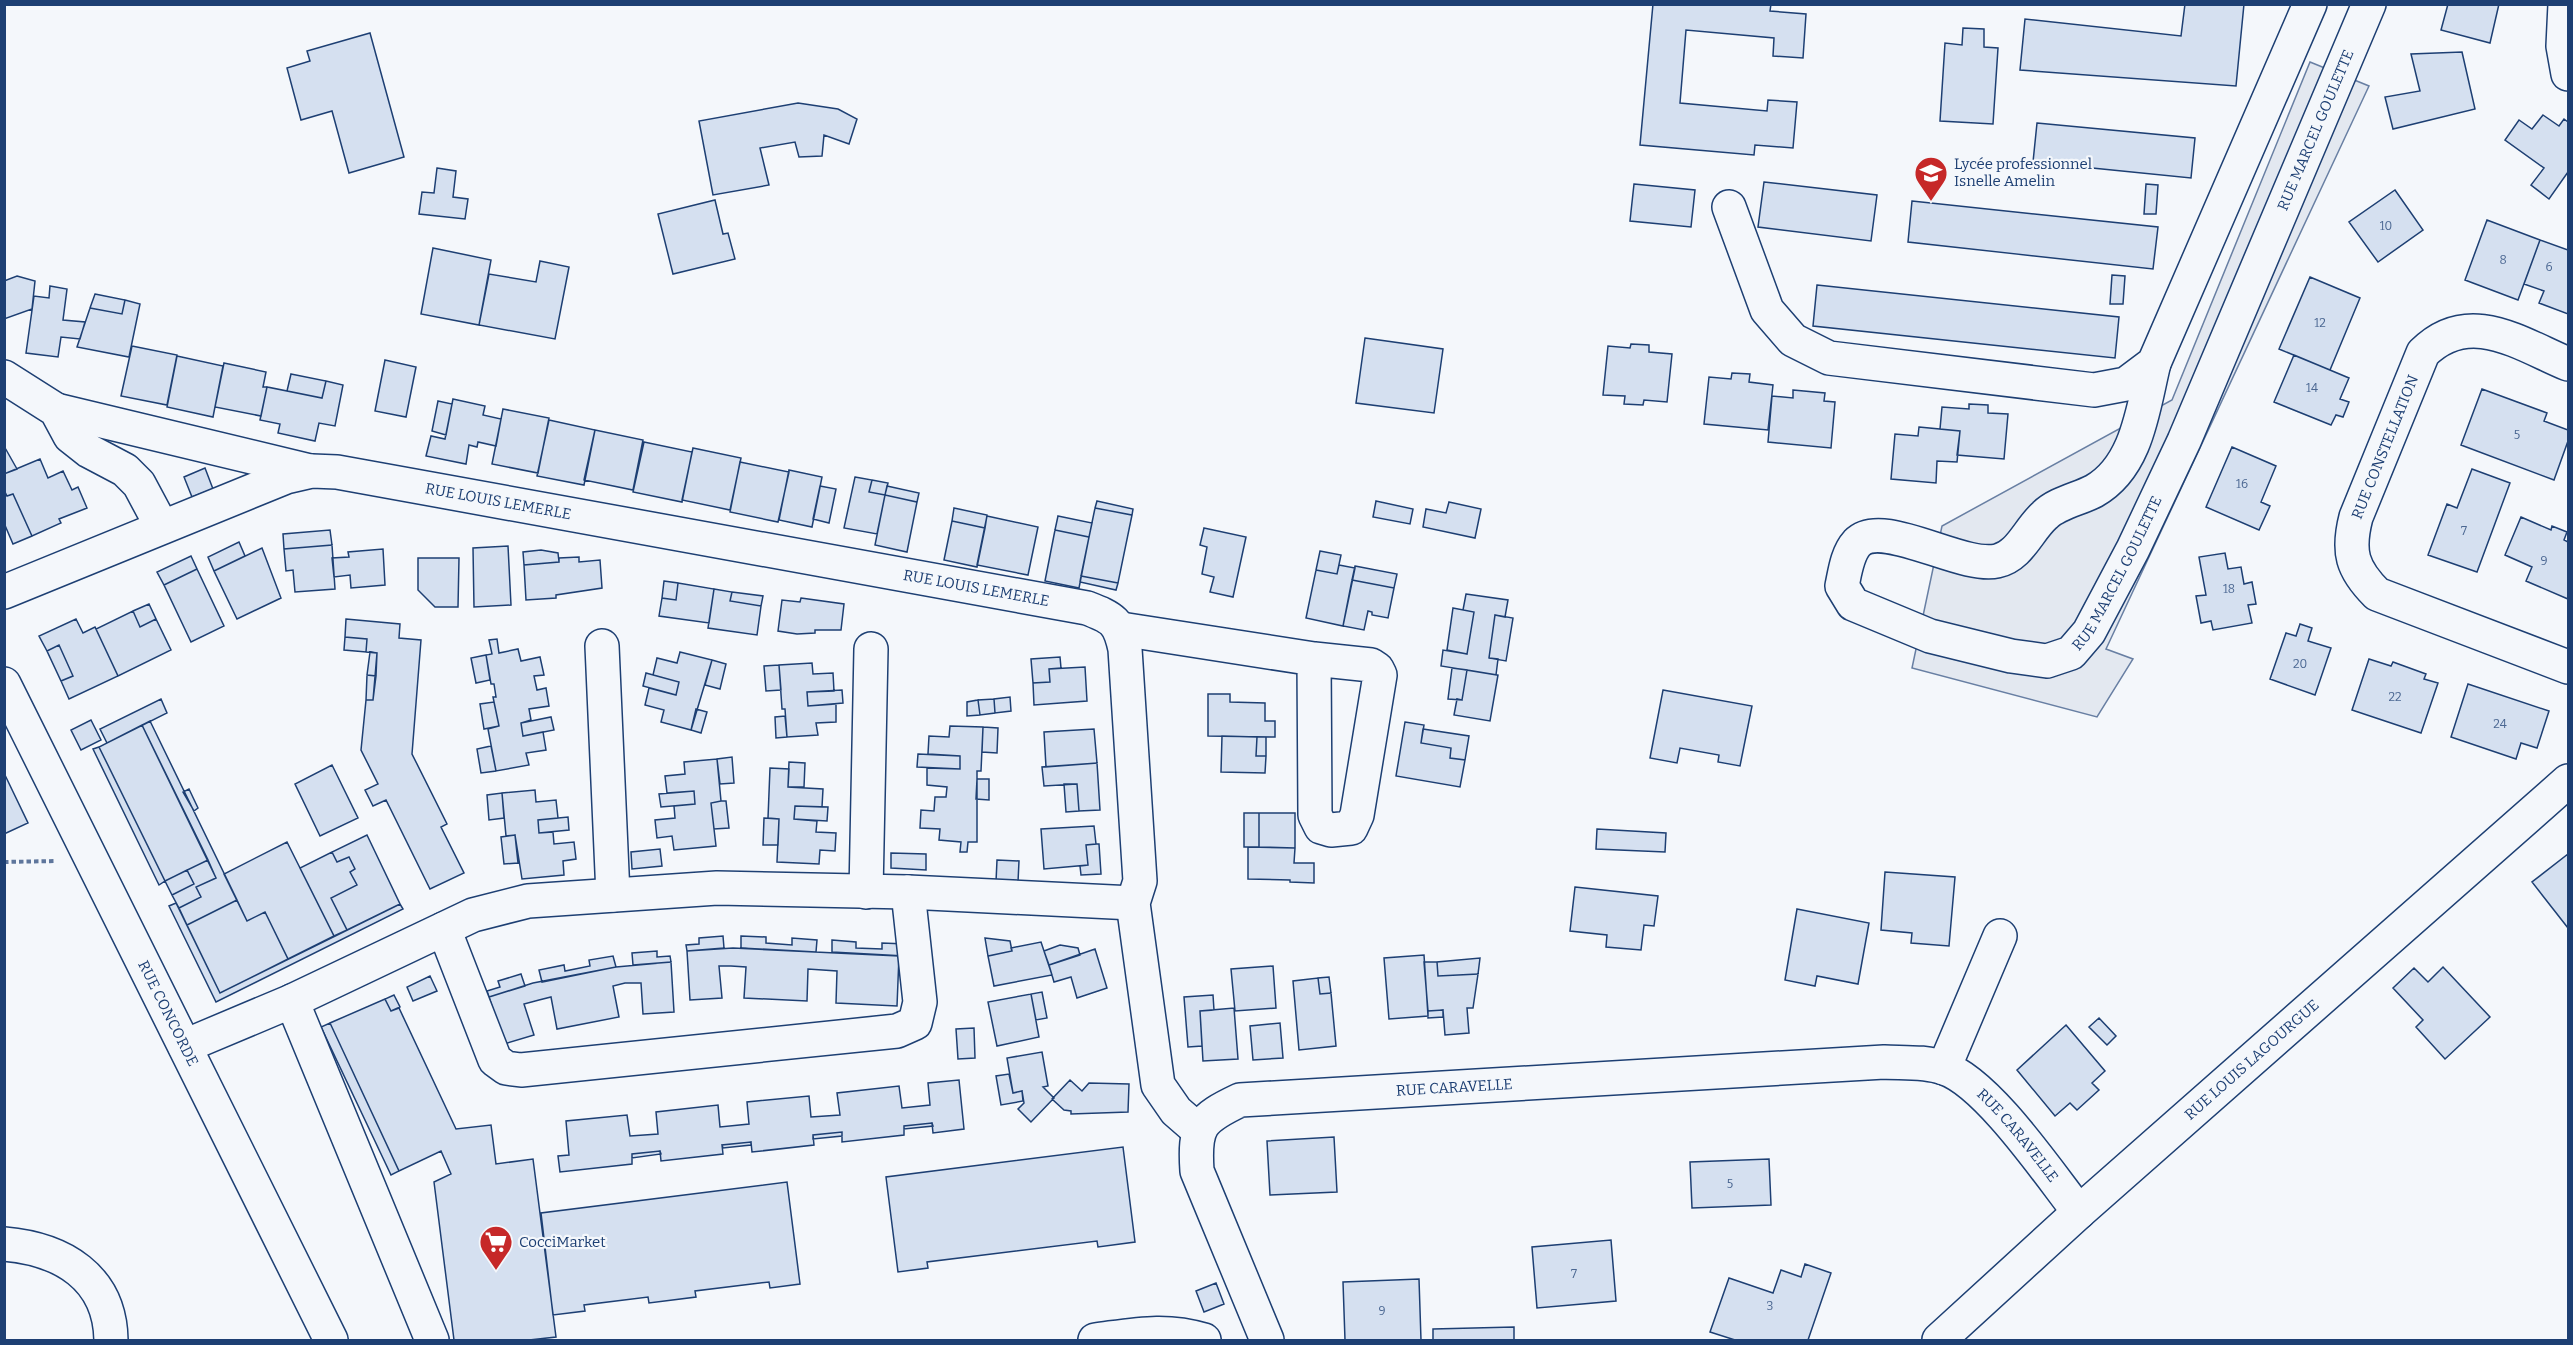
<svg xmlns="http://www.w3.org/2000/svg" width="2573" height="1345" font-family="Bitter,serif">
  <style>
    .parking { fill: #e3e8f0; stroke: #687fa3; stroke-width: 1.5 }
    .building { fill: #d5e0f0; stroke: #1d3f73; stroke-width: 1.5 }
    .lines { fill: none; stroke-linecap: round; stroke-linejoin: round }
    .minor-casing { stroke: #1d3f73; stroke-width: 36 }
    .major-casing { stroke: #1d3f73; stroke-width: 36 }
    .path { stroke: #5e769c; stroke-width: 4; stroke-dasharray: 4.5 3; stroke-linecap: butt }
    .minor { stroke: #f4f7fb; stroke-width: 33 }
    .major { stroke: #f4f7fb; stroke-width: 33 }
    .labels { text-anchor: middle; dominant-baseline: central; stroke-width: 4.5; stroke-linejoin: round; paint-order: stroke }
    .number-label { font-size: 12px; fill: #4b6792 }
    .street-label { font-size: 15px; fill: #1d3f73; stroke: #f4f7fb }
    .poi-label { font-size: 15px; fill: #1d3f73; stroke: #f4f7fb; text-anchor: start }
  </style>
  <rect width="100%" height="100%" fill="#f4f7fb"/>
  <path class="parking" d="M2310 62 2369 86 2106 649 2133 659 2097 717 1912 668 1942 526 2172 400Z"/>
  <path class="building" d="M1653 4H1771L1770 11 1806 14 1803 58 1773 56 1774 38 1686 30 1680 103 1767 111 1768 100 1797 102 1793 148 1755 145 1754 155 1640 145Z
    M2185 4H2244L2236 86 2020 70 2025 19 2181 36Z
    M2448 4H2499L2490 43 2441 30Z
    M1963 28 1984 29V47L1998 48 1993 124 1940 121 1945 43 1962 45Z
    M370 33 404 157 349 173 332 111 301 120 287 68 310 61 307 51Z
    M2462 52 2475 109 2393 129 2385 97 2420 91 2411 54Z
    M798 103 838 109 857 119 849 144 824 135 822 156 799 157 795 142 760 148 769 185 713 195 699 121Z
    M2543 115 2559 126 2564 119 2568 122V172L2549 199 2531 185 2544 168 2505 140 2519 120 2532 129Z
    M2037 123 2195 138 2191 178 2033 162Z
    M437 168 456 171 453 197 468 199 465 219 419 214 422 192 434 193Z
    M1764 182 1877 195 1871 241 1758 227Z
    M1634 184 1695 190 1691 227 1630 221Z
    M2146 184 2158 185 2156 214H2144Z
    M2395 190 2423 230 2378 262 2349 222Z
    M715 200 723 234 728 233 735 259 673 274 658 214Z
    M1912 201 2158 227 2153 269 1908 242Z
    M2487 220 2540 240 2518 300 2465 280Z
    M2540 240 2568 250V314L2539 303 2544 291 2524 284Z
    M433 248 491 260 479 325 421 314Z
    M540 261 569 267 555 339 479 325 489 274 536 282Z
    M2112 275 2125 276 2123 304H2110Z
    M17 276 35 281 32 309 4 319V281Z
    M2310 277 2360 298 2330 370 2279 349Z
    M1817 285 2119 317 2115 358 1813 326Z
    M50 286 67 289 63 320 85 322 80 339 61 337 58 357 26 353 34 296 49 298Z
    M95 294 125 300 122 314 90 308Z
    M125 300 140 304 129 357 77 347 90 308 122 314Z
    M1365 338 1443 349 1434 413 1356 403Z
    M1631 344 1649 345V352L1672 354 1667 402 1644 400 1643 405 1624 404 1625 396 1603 395 1608 346 1630 348Z
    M132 346 177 355 167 405 121 396Z
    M2294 355 2349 378 2340 399 2349 402 2343 417 2336 415 2331 425 2274 402Z
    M177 356 223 366 213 417 167 407Z
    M385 360 416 367 406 417 375 411Z
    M224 363 266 372 263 387H267L261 416 215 407Z
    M1732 373 1750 374 1749 382 1773 385 1768 430 1704 424 1709 377 1731 379Z
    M291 374 326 381 322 398 287 391Z
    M326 381 343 385 335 426 319 423 315 441 278 433 280 424 260 420 267 387 322 398Z
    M2482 389 2547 413 2544 421 2568 430V441L2554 480 2461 445Z
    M1793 390 1825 393 1824 401 1835 402 1831 448 1768 442 1772 396 1793 398Z
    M453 399 485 406 483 415 501 419 496 446 478 442 477 447 469 445 466 464 426 456 431 436 445 439Z
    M438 401 452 404 446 435 432 431Z
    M1969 404 1988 405V413L2008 414 2004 459 1957 455 1960 431 1940 429 1942 407 1969 409Z
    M503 409 549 418 538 473 492 464Z
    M549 420 595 430 584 485 537 476Z
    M1919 427 1960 431 1957 462 1937 461 1936 483 1891 479 1895 434 1918 436Z
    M595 430 643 440 633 490 584 480Z
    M644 442 692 452 682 502 633 492Z
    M4 446 17 469 4 474Z
    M2232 447 2276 466 2261 502 2270 506 2259 530 2206 507Z
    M693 448 741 458 730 510 682 500Z
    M40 459 48 478 63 471 72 490 78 487 87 508 59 519 61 523 32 536 13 494 7 496 4 490V474Z
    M740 462 789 472 778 522 730 512Z
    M205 468 213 489 192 497 184 477Z
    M2472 469 2510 483 2477 572 2428 555 2447 504 2457 508Z
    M789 470 822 477 812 527 779 520Z
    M855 477 872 480 869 492 885 495 877 534 844 528Z
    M872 480 888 483 885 495 869 492Z
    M820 486 836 489 829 523 813 519Z
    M887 486 919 493 917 502 885 495Z
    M4 490 7 496 13 494 32 536 13 544 4 523Z
    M885 495 917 502 907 552 875 545Z
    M1097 501 1133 509 1132 515 1095 508Z
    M1376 501 1413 509 1410 524 1373 517Z
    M1449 502 1481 509 1475 538 1423 527 1426 509 1446 513Z
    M954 508 987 515 985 528 952 521Z
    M1095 508 1132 515 1118 583 1081 576Z
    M987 516 1038 527 1028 575 977 565Z
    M1058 516 1092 523 1089 537 1055 530Z
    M2521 517 2551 530 2552 526 2567 532 2564 540 2568 542V599L2526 581 2532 567 2505 555Z
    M952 521 985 528 977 567 944 560Z
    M1204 528 1246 537 1233 597 1210 592 1214 577 1202 574 1207 547 1200 545Z
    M330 530 332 545 284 549 283 534Z
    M1055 530 1089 537 1079 588 1045 581Z
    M239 542 245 556 214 571 208 557Z
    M332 545 335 589 295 592 293 570 286 571 284 549Z
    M508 546 511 605 474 607 473 548Z
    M262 548 281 598 237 619 214 571Z
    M383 549 385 585 351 588 350 575 334 577 332 558 349 557 348 552Z
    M541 550 558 553 559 562 524 565 523 552Z
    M1320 551 1341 555 1337 574 1316 570Z
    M2225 553 2228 569 2241 567 2244 584 2252 582 2256 604 2248 605 2252 623 2213 630 2211 621 2201 623 2196 596 2206 595 2199 557Z
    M191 556 197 569 164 585 157 572Z
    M579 557V562L600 560 602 588 556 595V598L526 600 524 565 559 562V558Z
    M418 558H459L458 607H435L418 590Z
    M1339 565 1355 568 1343 626 1306 618 1316 570 1337 574Z
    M1355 566 1397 574 1394 588 1352 580Z
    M197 569 224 626 191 642 164 585Z
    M1081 576 1118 583 1116 590 1080 582Z
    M1352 580 1394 588 1388 618 1372 615V612L1368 611 1364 630 1343 626Z
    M664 581 678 583 676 600 662 598Z
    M678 583 714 589 709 623 659 616 662 598 676 600Z
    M714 589 732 592 730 601 761 606 757 635 708 628Z
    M732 592 763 596 761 606 730 601Z
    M1466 594 1508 600 1505 617 1495 615 1489 658 1498 659 1496 675 1441 666 1443 650 1467 654 1474 612 1463 610Z
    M801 598 844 604 841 630H815V633L797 634 778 631 782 600 800 602Z
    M149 604 156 619 140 627 133 611Z
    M1453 608 1474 612 1467 654 1447 650Z
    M133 611 140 627 156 619 171 650 118 676 96 629Z
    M1495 615 1513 618 1506 661 1489 658Z
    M76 619 83 633 95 627 118 676 69 699 61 681 73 676 59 645 47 651 39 636Z
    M346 619 400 624 399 638 421 640 412 754 447 824 441 827 464 873 430 889 386 800 373 806 365 790 378 784 361 750 366 700H373L377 653 366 652 367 639 345 637Z
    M2300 624 2312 628 2308 641 2331 648 2315 695 2270 679 2286 633 2296 636Z
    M345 637 367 639 366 652 344 650Z
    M497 639 499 653 518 649 521 661 540 657 544 675 534 676 537 690 546 688 549 706 529 709 531 720 521 723 523 736 543 732 546 750 526 753 529 765 496 771 488 729 499 726 493 697H496L494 684H491L486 655 492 654 489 640Z
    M59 645 73 676 61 681 47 651Z
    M370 652 377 653 376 676 367 675Z
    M680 652 712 660 691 730 661 722 664 710 645 705 649 688 676 695 679 682 653 675 657 658 677 663Z
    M486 655 490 680 476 683 471 658Z
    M1060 657 1061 668 1049 669 1050 682 1033 683 1031 659Z
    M2369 659 2391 666 2393 662 2426 674 2424 679 2438 683 2421 733 2352 710Z
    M712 660 726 664 720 689 705 685Z
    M812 663 813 674 833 673 834 691 807 692 808 706 836 704V722L816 723 818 735 787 737 785 709H782L779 665Z
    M779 665 781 690 766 691 764 666Z
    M1085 667 1087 701 1034 705 1033 683 1050 682 1049 669Z
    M1452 668 1467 670 1462 700 1448 699Z
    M1467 670 1498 675 1490 721 1454 715 1457 699 1462 700Z
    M646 673 679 682 676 695 643 686Z
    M367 675 376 676 373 700H366Z
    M2468 684 2549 711 2537 748 2521 743 2516 759 2451 737Z
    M842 690 843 703 808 706 807 692Z
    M1663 690 1752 706 1740 766 1718 762 1719 755 1680 748 1677 763 1650 758Z
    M1208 694H1230V702L1265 703V721H1275V737L1208 736Z
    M1010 697 1011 711 995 713 994 699Z
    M161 699 167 713 107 743 100 729Z
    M994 699 995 713 980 715 978 700Z
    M978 700 980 715 967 716V702Z
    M494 702 499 726 484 729 480 704Z
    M696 709 707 712 701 733 691 730Z
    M785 716 787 737 776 738 775 717Z
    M551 717 554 730 523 736 521 723Z
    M91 720 101 740 81 750 71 730Z
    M150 721 237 900 187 925 179 908 201 897 196 887 216 878 142 725Z
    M1405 722 1424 725 1421 743 1451 748 1450 758 1465 760 1460 787 1396 776Z
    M142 725 208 860 165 881 99 747Z
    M950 726 983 727 981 771H977V842H968L967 852H960L961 842 939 840 940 829 920 828 921 810 934 811 935 797H946L947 787 927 785V768L960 769V756L928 754 929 736 949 737Z
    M983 727 998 728 997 753 982 752Z
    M1094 729 1097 763 1046 767 1044 732Z
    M1423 729 1469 736 1465 760 1450 758 1451 748 1421 743Z
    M1222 736 1257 737 1256 756H1266L1265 773 1221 772Z
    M1257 737H1266V756H1256Z
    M491 746 496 771 481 773 477 749Z
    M99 747 165 881 159 885 93 749Z
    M918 754 960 756V769L917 767Z
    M732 757 734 783 720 784 717 759Z
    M717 759 721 801 711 803 716 846 674 850 672 836 657 838 655 820 675 818 674 806 695 804 694 791 667 793 665 776 685 774 684 762Z
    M789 762 805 763 804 787H788Z
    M1097 763 1100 810 1079 811 1077 784 1044 786 1042 767Z
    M332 765 358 818 320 836 295 784Z
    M770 768 789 769 788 787 823 789 822 807 795 806 794 819 817 821 816 832 836 833 835 851 820 850 819 864 777 862 779 819 768 818Z
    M4 773 28 823 4 834Z
    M977 779H989V800L976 799Z
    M1064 784H1077L1079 811 1066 812Z
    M189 789 198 808 194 811 183 792Z
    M535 790 536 802 556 800 558 818 538 820 539 833 553 832 554 844 574 842 576 859 563 861 564 875 522 879 515 835 506 836 502 793Z
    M694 791 695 804 661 807 659 794Z
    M502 793 504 818 489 820 487 795Z
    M721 801H726L729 828 714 829 711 803Z
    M795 806 828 807 827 821 794 819Z
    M1244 813H1259V847H1244Z
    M1259 813H1295V848L1259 847Z
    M568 817 569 830 539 833 538 820Z
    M764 818 779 819 778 845H763Z
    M1094 826 1096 844 1086 845 1088 865 1044 869 1041 829Z
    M1597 829 1666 833 1665 852 1596 849Z
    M367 835 400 904 347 930 331 898 357 885 350 872 355 869 349 857 337 862 332 852Z
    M515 835 518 863 504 864 501 837Z
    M287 842 334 936 288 959 265 912 247 921 224 874Z
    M1096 844H1099L1101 874 1081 875 1080 866 1088 865 1086 845Z
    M1248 847 1295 848 1294 863H1314V883L1290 882V880L1248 879Z
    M660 849 662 866 632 869 631 852Z
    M332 852 337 862 349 857 355 869 350 872 357 885 331 898 347 930 334 936 300 868Z
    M891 853 926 854V870L891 868Z
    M2568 854V928L2532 882Z
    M208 860 216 878 196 887 201 897 179 908 172 895 194 884 187 870Z
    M997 860 1019 861 1018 882H996Z
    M187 870 194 884 172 895 165 881Z
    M1885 872 1955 877 1949 946 1911 943 1912 933 1881 930Z
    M1575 887 1658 896 1654 926 1644 925 1641 950 1606 947 1607 935 1570 931Z
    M237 900 247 921 265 912 288 959 220 993 187 925Z
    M176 903 220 993 400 904 403 909 216 1002 169 906Z
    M1797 909 1869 923 1858 984 1817 976 1815 986 1785 980Z
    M723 936 724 948 687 951 686 945 699 944V938Z
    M741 936 766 937V943L792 945V938L817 940 816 952 741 948Z
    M985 938 1010 941 1012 951 988 956Z
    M832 940 856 942V948L882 949V943L906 944 905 956 832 952Z
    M1041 942 1052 975 994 986 988 956 1012 951 1011 948Z
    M1060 945 1078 948 1080 955 1049 965 1044 951Z
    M733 948 899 956 897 1006 836 1003 837 971 808 969 807 1001 744 998 746 967 731 966H719L722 998 690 1000 687 951Z
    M1095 949 1107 988 1077 998 1071 977 1054 982 1049 965Z
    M657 951V957L670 956 671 962 633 965 632 953Z
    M1424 955 1428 1016 1389 1019 1384 958Z
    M613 956 616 967 542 982 539 970 564 965 565 971 590 966 589 960Z
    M1480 958 1478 974 1438 976 1437 962Z
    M671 962 674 1012 643 1014 641 983H625L613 986 619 1017 557 1029 551 997 539 1000 524 1004 534 1035 504 1044 489 997 533 983 616 967Z
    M1424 962H1437L1438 976 1478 974 1473 1008H1467L1469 1033 1445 1035 1443 1010 1428 1011Z
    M1273 966 1276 1008 1235 1011 1231 969Z
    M2443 967 2490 1017 2445 1059 2416 1027 2423 1020 2393 988 2414 968 2428 982Z
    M521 974 525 986 489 997 487 991 500 987 498 981Z
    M430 976 437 991 413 1001 407 987Z
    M1329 977 1331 993 1320 994 1318 978Z
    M1318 978 1320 994 1331 993 1336 1046 1299 1050 1293 981Z
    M1042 992 1047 1018 1036 1020 1031 994Z
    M1031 994 1039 1037 997 1046 988 1002Z
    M394 995 400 1007 391 1011 385 999Z
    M1213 995 1214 1010 1200 1011 1202 1046 1188 1047 1184 997Z
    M385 999 391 1011 399 1008 456 1129 491 1125 496 1164 533 1159 556 1337 529 1340H454L434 1182 451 1174 441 1151 399 1171 330 1023Z
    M1234 1008 1238 1059 1203 1061 1200 1011Z
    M1443 1010V1017L1428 1018V1011Z
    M2099 1018 2116 1036 2107 1045 2089 1027Z
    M330 1023 399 1171 391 1175 321 1027Z
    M1280 1023 1283 1058 1253 1060 1250 1026Z
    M2066 1025 2105 1071 2092 1083 2099 1090 2077 1110 2070 1103 2055 1116 2017 1070Z
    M974 1028 975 1058 958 1059 956 1029Z
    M1042 1052 1048 1086 1043 1087 1054 1098 1031 1122 1018 1109 1024 1103 1022 1091 1013 1093 1007 1058Z
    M1009 1074 1013 1093 1022 1091 1023 1101 1001 1105 996 1076Z
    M959 1080 964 1129 933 1133 932 1123 904 1126V1135L842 1142V1132L813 1135 814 1145 752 1152 751 1142 722 1145 723 1154 661 1161 660 1151 632 1154V1164L560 1172 558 1156 569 1155 566 1121 627 1115 630 1136 658 1134 656 1112 718 1105 720 1127 749 1124 747 1102 809 1096 811 1117 840 1115 837 1093 899 1086 902 1108 930 1105 928 1083Z
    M1070 1080 1082 1091 1089 1083 1129 1084 1128 1112 1071 1114V1111L1064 1110 1052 1099Z
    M932 1123 933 1126 904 1129V1126Z
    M842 1132V1136L813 1139V1135Z
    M1334 1137 1337 1192 1270 1195 1267 1141Z
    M751 1142V1145L723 1148 722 1145Z
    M1123 1147 1135 1242 1098 1247 1097 1241 927 1262 928 1268 898 1272 886 1177Z
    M660 1151 661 1154 632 1158V1154Z
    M1769 1159 1771 1205 1692 1208 1690 1162Z
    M787 1182 800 1284 770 1288 769 1282 695 1291 696 1297 649 1303 648 1297 584 1305 585 1311 553 1315 541 1213Z
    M1611 1240 1616 1301 1537 1308 1532 1247Z
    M1805 1264 1831 1273 1808 1340H1735L1710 1332 1729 1278 1773 1293 1781 1270 1801 1277Z
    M1419 1279 1421 1340H1345L1343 1282Z
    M1216 1283 1224 1304 1204 1312 1196 1291Z
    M1514 1327V1340H1433V1329Z"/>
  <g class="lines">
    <defs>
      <g id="minor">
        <path d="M2565 4 2563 46 2568 74"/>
        <path d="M1729 207 1767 310 1793 340 1829 358 2094 390 2126 384 2154 363 2310 4"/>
        <path id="s1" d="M2154 363C2143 407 2138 466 2094 491 2079 499 2057 503 2045 515 2028 530 2020 556 1997 561 1961 569 1882 517 1857 543 1847 554 1845 572 1842 586L1853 604 1930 636 2011 656 2047 661 2071 653 2089 632 2133 549 2184 441 2369 4"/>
        <path d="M2568 364C2520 344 2469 307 2423 353L2356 517C2347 552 2352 569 2377 594L2568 667"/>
        <path d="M4 377 56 410 70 436 89 451 125 470 139 484 162 527"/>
        <path d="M56 410 310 471"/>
        <path id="s2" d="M4 592 286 477 312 471 337 472 1087 608C1113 618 1119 621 1125 649L1140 881 1133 903 1158 1085 1176 1111 1199 1131"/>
        <path d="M1121 629 1314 659 1371 665 1377 669 1380 675 1357 815 1351 828 1331 830 1321 827 1315 815 1314 659"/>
        <path d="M602 646 613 895"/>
        <path id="s3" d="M4 684 331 1340"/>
        <path d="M866 892 871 649"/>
        <path d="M444 929 495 1060 506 1068 521 1070 897 1031 915 1023 920 1002 908 892"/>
        <path d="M292 1001 432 1340"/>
        <path d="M185 1046 292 1001 473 915 528 901 717 888 908 892 1133 903"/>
        <path d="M1944 1068 2000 936"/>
        <path d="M4 1244C62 1249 110 1277 111 1340"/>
        <path d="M1095 1340C1134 1335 1165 1328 1204 1340"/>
        <path id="s4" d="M1267 1340 1197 1171C1194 1126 1200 1119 1240 1100L1884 1062C1903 1063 1926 1061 1944 1068 1988 1083 2049 1174 2079 1212"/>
      </g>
      <g id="major">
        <path id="s5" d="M1939 1340 2079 1212 2568 781"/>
      </g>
    </defs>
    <use href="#minor" class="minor-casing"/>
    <use href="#major" class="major-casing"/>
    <path class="path" d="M4 862 56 861"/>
    <use href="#minor" class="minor"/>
    <use href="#major" class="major"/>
  </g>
  <defs>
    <symbol id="school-pin" viewBox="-11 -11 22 30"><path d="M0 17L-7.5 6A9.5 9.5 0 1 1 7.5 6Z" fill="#c62828" stroke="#f4f7fb"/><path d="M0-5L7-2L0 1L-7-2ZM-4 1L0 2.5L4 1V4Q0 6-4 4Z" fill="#fff"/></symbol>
    <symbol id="supermarket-pin" viewBox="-11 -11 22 30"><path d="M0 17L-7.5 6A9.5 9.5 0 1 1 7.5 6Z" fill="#c62828" stroke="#f4f7fb"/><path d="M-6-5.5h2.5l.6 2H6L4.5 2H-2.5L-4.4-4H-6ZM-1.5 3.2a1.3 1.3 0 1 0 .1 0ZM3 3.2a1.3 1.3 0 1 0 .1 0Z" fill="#fff"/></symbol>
  </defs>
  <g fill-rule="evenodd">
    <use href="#school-pin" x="1912" y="154" width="38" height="52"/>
    <use href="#supermarket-pin" x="477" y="1223" width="38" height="52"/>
  </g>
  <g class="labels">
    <g class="number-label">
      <text x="2386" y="226">10</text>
      <text x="2503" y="260">8</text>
      <text x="2549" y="267">6</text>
      <text x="2320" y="323">12</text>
      <text x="2312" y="388">14</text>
      <text x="2517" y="435">5</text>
      <text x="2242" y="484">16</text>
      <text x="2464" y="531">7</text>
      <text x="2544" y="561">9</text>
      <text x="2229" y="589">18</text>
      <text x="2300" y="664">20</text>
      <text x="2395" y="697">22</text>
      <text x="2500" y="724">24</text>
      <text x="1730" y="1184">5</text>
      <text x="1574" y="1274">7</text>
      <text x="1770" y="1306">3</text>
      <text x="1382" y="1311">9</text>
    </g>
    <g class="street-label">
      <text stroke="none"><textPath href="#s1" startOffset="1288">RUE MARCEL GOULETTE</textPath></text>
      <text transform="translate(2385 447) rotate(-68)">RUE CONSTELLATION</text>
      <text stroke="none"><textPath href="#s2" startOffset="520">RUE LOUIS LEMERLE</textPath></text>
      <text stroke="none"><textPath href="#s1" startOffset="802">RUE MARCEL GOULETTE</textPath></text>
      <text stroke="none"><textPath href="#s2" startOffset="1006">RUE LOUIS LEMERLE</textPath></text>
      <text stroke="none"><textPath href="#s3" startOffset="368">RUE CONCORDE</textPath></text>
      <text stroke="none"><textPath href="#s5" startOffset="420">RUE LOUIS LAGOURGUE</textPath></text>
      <text stroke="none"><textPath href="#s4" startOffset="490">RUE CARAVELLE</textPath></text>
      <text stroke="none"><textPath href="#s4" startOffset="1082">RUE CARAVELLE</textPath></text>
    </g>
    <g class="poi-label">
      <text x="1954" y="164">Lycée professionnel<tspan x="1954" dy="17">Isnelle Amelin</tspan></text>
      <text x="519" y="1242">CocciMarket</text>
    </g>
  </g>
  <rect width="2573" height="1345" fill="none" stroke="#1d3f73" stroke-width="12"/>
</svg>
